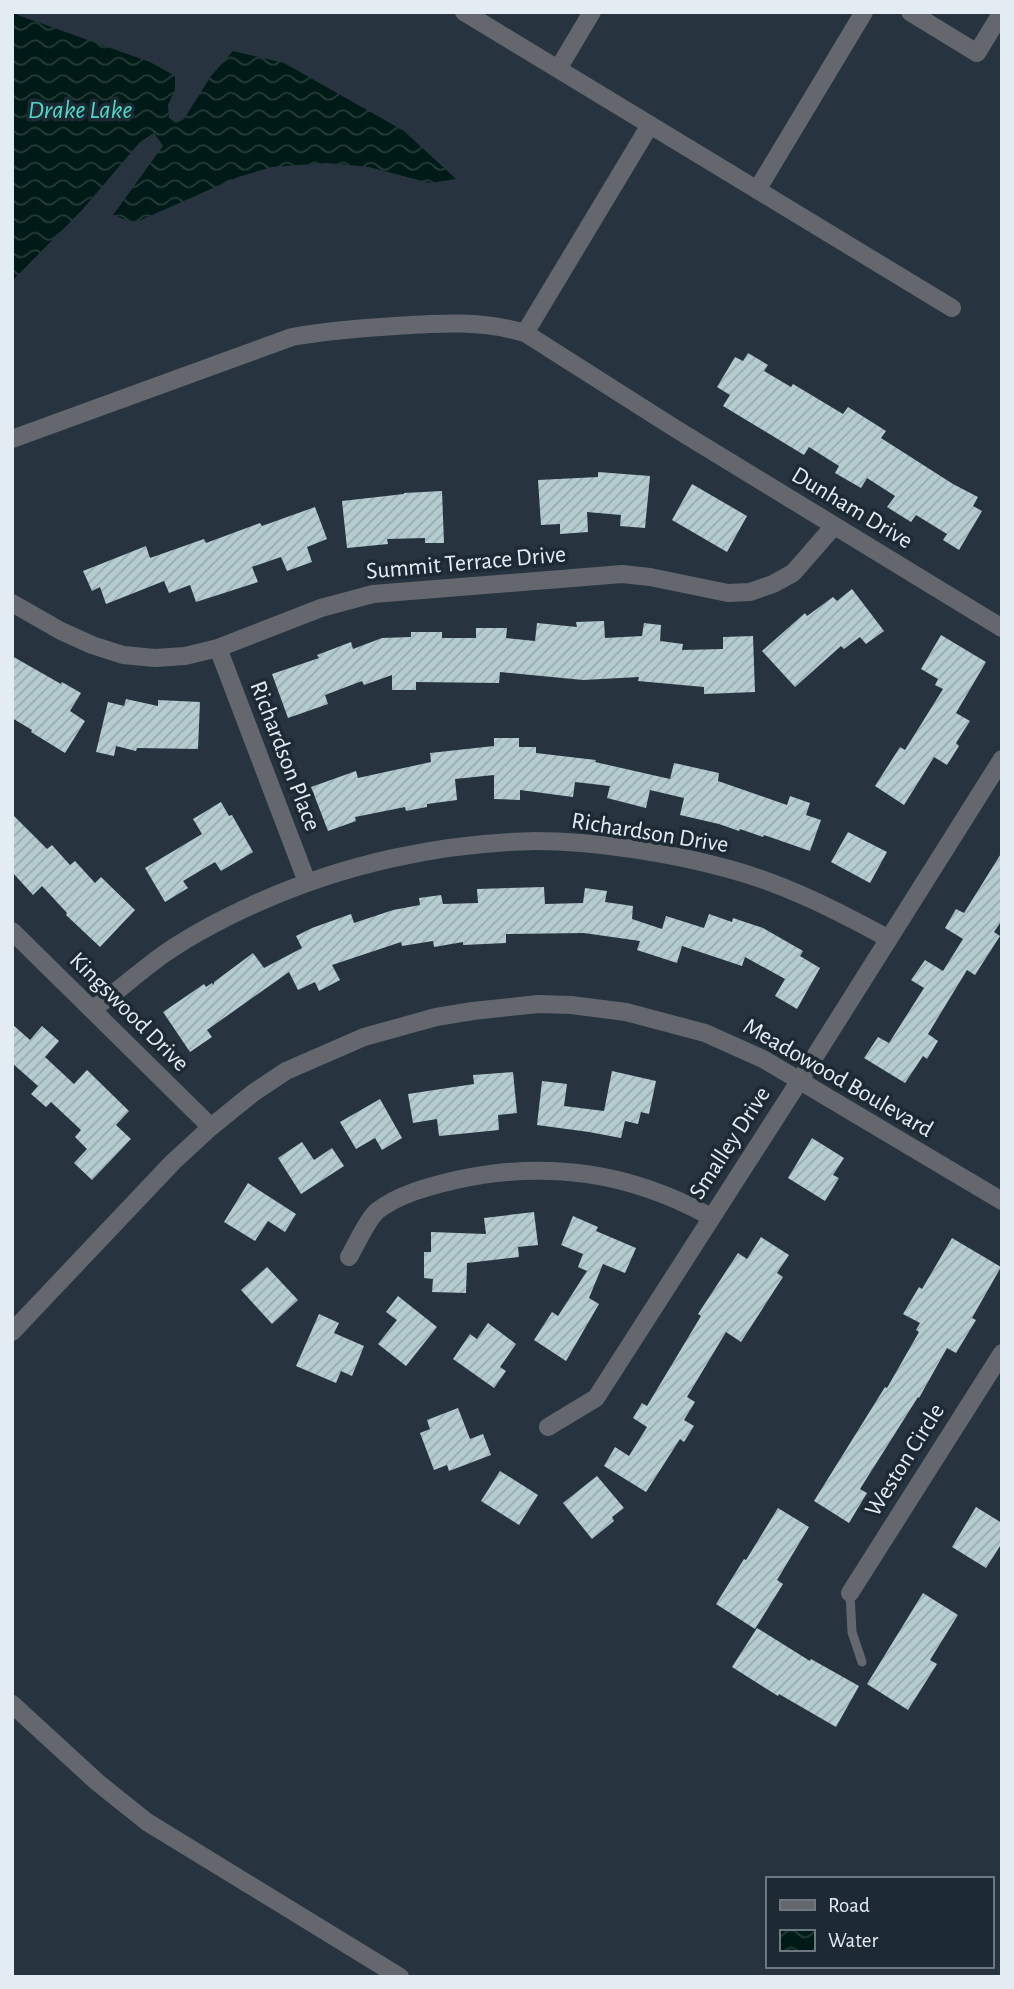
<svg xmlns="http://www.w3.org/2000/svg" width="1014" height="1989" font-family="'Alegreya Sans',sans-serif">
  <style>
    .water { fill: url(#water-waves) }
    .building { fill: url(#building-hatch) }
    .lines { fill: none; stroke-linecap: round; stroke-linejoin: round }
    .service { stroke: #64676e; stroke-width: 9 }
    .minor { stroke: #64676e; stroke-width: 18 }
    .labels { text-anchor: middle; dominant-baseline: central; stroke-width: 7; stroke-linejoin: round; paint-order: stroke }
    .street-label { font-size: 24px; fill: #e4ecf3; stroke: #1d2a34 }
    .water-label { font-size: 26px; font-style: italic; fill: #50d8c7; stroke: #1d2a34 }
  </style>
  <defs>
    <pattern id="water-waves" width="16" height="10" patternUnits="userSpaceOnUse" patternTransform="scale(1.75)"><rect width="16" height="10" fill="#001b17"/><path d="M0 5q4-4 8 0t8 0" fill="none" stroke="#253c39"/></pattern>
    <pattern id="building-hatch" width="6" height="6" patternUnits="userSpaceOnUse" patternTransform="scale(1.75)"><rect width="6" height="6" fill="#b4cbd0"/><path d="M-1 1l2-2M0 6l6-6M5 7l2-2" fill="none" stroke="#98aaae"/></pattern>
  </defs>
  <rect width="100%" height="100%" fill="#27343f"/>
  <path class="water" d="M12 13 150 62 175 76V90L168 105 169 118 176 123 184 119 211 76 233 51 284 63 404 131 456 179 430 183 369 167 327 163 272 167 238 177 134 223 113 215 163 146 154 133 140 142 82 210 12 281Z"/>
  <path class="building" d="M748 353 768 365 764 371 791 387 793 384 843 414 848 407 886 431 881 438 953 484 978 497 973 506 982 511 959 550 943 540 947 534 916 515 911 522 887 507 895 496 867 478 861 488 835 473 839 466 809 447 804 455 723 406 730 395 717 387 735 357 743 361Z
    M598 472 650 476 645 528 620 526 621 515 587 512 588 532 560 534V524L541 525 538 480 598 477Z
    M692 484 747 516 727 552 672 520Z
    M442 491 444 543H425V538L387 539 388 544 347 548 342 501 404 494V493Z
    M315 507 327 539 307 547 312 562 287 571 281 557 252 567 258 582 196 602 190 585 169 593 164 581 106 604 100 587 92 591 83 571 146 546 150 558 204 539 206 543 260 523 262 526Z
    M852 589 884 631 866 644 860 637 844 649 841 646 795 687 762 651 805 613 807 616 833 597 837 601Z
    M604 621 605 638 642 636 644 623 661 625 660 641 683 644 682 650 723 649V637L753 636 755 692 704 694V687L638 681 639 677 583 680 500 672 499 683 416 682V690H392V675L364 685 362 681 325 695 328 704 288 718 272 674 319 658 317 655 351 642 353 649 382 638 411 637V632H442V638H476V628H507L506 638 535 641 537 623 577 627 576 622Z
    M941 635 986 662 956 713 970 721 956 743 959 746 947 765 934 757 904 805 875 786 900 747 905 750 943 689 935 685 938 679 921 669Z
    M12 656 61 684 62 682 81 693 70 711 85 721 65 753 31 732 32 730 12 718Z
    M126 699 158 706V700L200 702 198 749 137 748 136 751 116 746 114 756 96 752 108 702 124 706Z
    M494 738H519V747H536V753L596 760 595 762 670 779 674 763 719 773 718 781 787 805 790 796 810 803 806 815 821 820 810 851 764 835 763 837 740 829 739 831 719 824 680 815 684 798 650 790 646 808 607 798 610 786 575 782 573 797 520 790V800L494 799V775L455 779 457 800 427 804V807L406 811 405 807 355 817 356 821 328 831 311 787 356 771 358 778 431 762 430 753 494 746Z
    M221 802 229 816 232 815 253 852 221 871 215 862 183 881 188 888 165 902 145 868 202 834 193 819Z
    M12 814 47 849 52 845 70 865 75 861 95 883 101 877 135 910 100 947 66 915 67 913 42 886 33 895 12 872Z
    M848 832 887 852 870 883 831 862Z
    M1002 852V920L994 932 1000 936 975 975 967 970 928 1034 938 1041 927 1059 923 1056 905 1083 864 1058 878 1037 889 1043 924 988 911 980 925 960 943 971 963 939 945 928 956 909 964 913Z
    M544 887 545 904 583 903 585 888 607 891 605 902 633 906 632 919 662 929 666 916 704 928 709 914 732 922 733 918 763 928 803 951 800 956 820 968 797 1009 775 996 785 979 745 957 742 966 682 946 677 963 637 950 640 941 584 933 506 934V943L463 945V942L434 947 433 941 402 946 401 942 332 965 340 980 319 991 315 982 298 990 289 972 207 1030 212 1037 190 1052 163 1012 204 984 206 987 212 983 214 985V982L253 953 264 968 302 948 296 936 312 928 351 914 354 923 393 910 420 905 419 898 441 895 443 904 478 903 477 889Z
    M12 1024 30 1040 42 1026 59 1041 45 1057 74 1084 87 1070 129 1111 116 1125 131 1139 92 1180 74 1163 87 1149 75 1137 81 1130 51 1102 46 1107 31 1094 38 1086 12 1063Z
    M612 1071 656 1081 649 1114 641 1112 638 1124 625 1121 621 1138 589 1132 537 1125 542 1081 567 1084 564 1106 604 1111Z
    M513 1072 517 1113 498 1115 499 1130 439 1136 437 1119 413 1123 408 1094 474 1084 473 1075Z
    M380 1099 402 1138 382 1150 375 1138 356 1149 340 1122Z
    M812 1138 844 1158 833 1175 839 1178 825 1201 788 1178Z
    M302 1142 314 1160 332 1148 344 1166 301 1194 278 1158Z
    M248 1183 296 1214 285 1232 268 1221 255 1241 224 1222Z
    M534 1212 538 1245 518 1247 519 1257 467 1263 466 1293 432 1292 433 1279 424 1278V1252H431V1232L486 1234 484 1218Z
    M573 1216 598 1227 596 1231 636 1248 625 1273 603 1264 589 1298 599 1304 566 1361 534 1340 552 1312 558 1316 587 1271 578 1267 583 1254 561 1245Z
    M761 1237 789 1255 777 1273 783 1277 741 1342 726 1332 687 1397 695 1402 684 1420 694 1426 684 1442 680 1439 646 1492 604 1466 615 1447 629 1456 647 1427 633 1418 642 1403 647 1406 701 1316 698 1314 738 1253 747 1259Z
    M952 1238 1001 1267 972 1318 976 1320 956 1353 947 1348 919 1398 918 1397 860 1489 867 1493 849 1523 814 1501 885 1387 887 1388 919 1332 916 1330 920 1323 903 1314 919 1287 922 1289Z
    M267 1267 298 1300 272 1324 241 1290Z
    M398 1296 437 1327 406 1366 378 1344 397 1320 386 1312Z
    M319 1314 339 1323 334 1333 364 1346 352 1376 341 1371 336 1383 296 1366Z
    M488 1323 516 1344 500 1367 506 1371 494 1388 453 1359 470 1334 477 1339Z
    M458 1408 470 1439 483 1434 491 1455 449 1471 447 1465 434 1470 420 1433 430 1429 427 1420Z
    M500 1471 538 1495 519 1525 481 1501Z
    M597 1476 624 1508 612 1517 614 1521 592 1539 563 1503Z
    M976 1507 1002 1523V1543L986 1568 952 1547Z
    M778 1508 809 1527 777 1580 783 1584 755 1629 716 1604 744 1559 746 1560Z
    M923 1593 958 1615 930 1660 937 1664 908 1710 867 1684Z
    M757 1628 810 1661 811 1659 859 1686 836 1727 779 1694 778 1696 732 1667Z"/>
  <g class="lines">
    <path class="service" d="M850 1593 852 1632 862 1662"/>
    <path class="minor" d="M464 12 952 308
      M910 12 977 53 1002 12
      M558 69 592 12
      M757 190 864 12
      M525 333 650 125
      M12 439 292 337C326 331 360 328 395 326 441 323 481 320 525 333L676 429 1002 628
      M12 603 61 631 92 645 123 655 155 658 185 656 218 648 321 608 373 594 622 574 650 577 728 593 750 592 773 584 793 573 834 526
      M218 648 307 882
      M12 931 211 1127
      M93 1009C117 992 140 971 164 954 193 934 226 917 257 903 344 864 440 843 535 841 595 841 671 853 729 869 785 884 838 911 889 939
      M349 1257C356 1245 367 1220 377 1211 399 1194 430 1186 456 1180 547 1160 630 1172 711 1217
      M12 1332 173 1162 211 1127 253 1093 286 1071 364 1037 436 1017 473 1011 538 1004 571 1005 626 1012 705 1033 763 1059 1002 1201
      M548 1427 596 1398 800 1080 1002 759
      M850 1593 1002 1353
      M12 1704 97 1782 147 1822 400 1977"/>
  </g>
  <g class="labels">
    <g class="street-label">
      <text transform="translate(852 508) rotate(31)">Dunham Drive</text>
      <text transform="translate(466 563) rotate(-5)">Summit Terrace Drive</text>
      <text transform="translate(285 756) rotate(69)">Richardson Place</text>
      <text transform="translate(650 833) rotate(9)">Richardson Drive</text>
      <text transform="translate(129 1012) rotate(45)">Kingswood Drive</text>
      <text transform="translate(838 1078) rotate(30)">Meadowood Boulevard</text>
      <text transform="translate(730 1143) rotate(-57)">Smalley Drive</text>
      <text transform="translate(905 1460) rotate(-58)">Weston Circle</text>
    </g>
    <g class="water-label">
      <text x="80" y="110">Drake Lake</text>
    </g>
  </g>
  <rect width="1014" height="1989" fill="none" stroke="#e4ecf3" stroke-width="28"/>
  <rect x="766" y="1877" width="228" height="91" fill="#1d2a34" stroke="#6d7880" stroke-width="2"/>
  <rect x="780" y="1900" width="35" height="10" fill="#64676e" stroke="#6d7880" stroke-width="2"/>
  <text x="828" y="1912" font-size="21" fill="#e4ecf3">Road</text>
  <rect x="780" y="1930" width="35" height="21" fill="url(#water-waves)" stroke="#6d7880" stroke-width="2"/>
  <text x="828" y="1947" font-size="21" fill="#e4ecf3">Water</text>
</svg>
